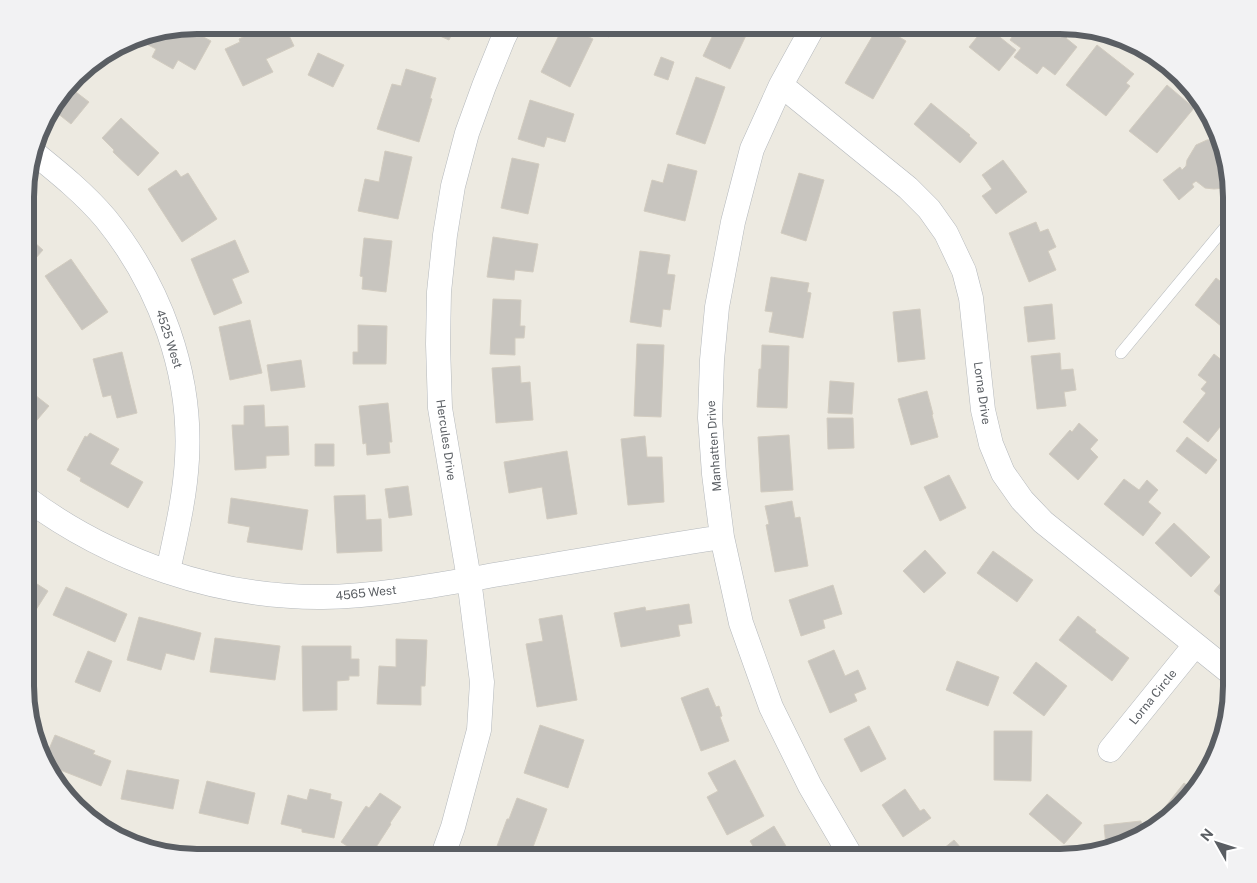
<svg xmlns="http://www.w3.org/2000/svg" width="1257" height="883" font-family="'Public Sans',sans-serif">
  <style>
    .building { fill: #c8c5bf; stroke: #d2ccc0 }
    .lines { fill: none; stroke-linecap: round; stroke-linejoin: round }
    .service-casing { stroke: #b4b8bc; stroke-width: 12 }
    .minor-casing { stroke: #b4b8bc; stroke-width: 25 }
    .service { stroke: #fff; stroke-width: 11 }
    .minor { stroke: #fff; stroke-width: 24 }
    .labels { text-anchor: middle; dominant-baseline: central; stroke-width: 4; stroke-linejoin: round; paint-order: stroke }
    .street-label { font-size: 12px; fill: #5a5e63; stroke: #fff }
    .rim { fill: none; stroke: #5a5e63; stroke-width: 6 }
  </style>
  <rect width="100%" height="100%" fill="#edeae1"/>
  <path class="building" d="M268 25H284L294 46 266 59 273 72 243 86 225 49 240 42 239 39Z
    M423 25H456L449 40 422 28Z
    M564 25 593 39 570 87 541 72Z
    M590 25H616L609 37Z
    M702 25H751L730 69 703 56 713 35 700 29Z
    M879 25 906 41 873 99 845 83Z
    M1006 25H1059L1058 28 1068 36 1066 38 1077 47 1055 75 1043 66 1037 74 1014 57 1021 48 1010 40 1014 34 1005 26Z
    M986 26 1016 50 999 71 969 47Z
    M185 27 211 41 195 70 178 60 173 69 152 57 156 49 135 38 136 37Z
    M1097 45 1134 74 1126 83 1130 86 1106 116 1066 85Z
    M318 53 344 65 333 87 308 75Z
    M661 57 674 62 668 80 654 75Z
    M406 69 436 78 430 98 432 99 419 142 377 129 392 84 401 86Z
    M80 72 87 78 76 92 89 102 71 124 52 109Z
    M696 77 725 87 705 144 676 134Z
    M1167 85 1194 108 1157 153 1129 131Z
    M530 100 574 114 565 142 547 137 544 147 518 139Z
    M931 103 970 135 969 136 977 143 960 163 914 124Z
    M121 118 159 153 138 176 113 152 114 150 102 138Z
    M1219 139 1231 183 1225 188 1214 189 1205 188 1196 181 1192 184 1194 187 1179 200 1163 180 1180 167 1182 170 1186 166 1187 160 1196 145 1207 140Z
    M385 151 412 157 398 219 358 211 365 179 379 182Z
    M512 158 539 164 528 214 501 208Z
    M1003 160 1027 192 996 214 982 196 992 189 982 175Z
    M668 164 697 171 685 221 644 211 652 180 663 183Z
    M176 170 181 177 188 173 217 219 182 242 148 189Z
    M799 173 824 180 806 241 781 233Z
    M26 211 35 219 26 228Z
    M1036 222 1040 232 1048 229 1056 247 1048 251 1056 270 1029 282 1009 233Z
    M26 235 43 250 26 269Z
    M493 237 538 244 533 272 515 270 514 280 487 277Z
    M364 238 392 241 386 292 362 289 363 277 360 276Z
    M235 240 249 272 232 279 242 303 214 315 191 259Z
    M640 251 670 255 667 274 675 275 670 310 663 309 661 327 630 322Z
    M71 259 108 312 82 330 45 276Z
    M771 277 809 283 807 292 811 293 803 338 769 332 773 312 765 311Z
    M1216 278 1232 290V313L1221 326 1195 305Z
    M493 299 521 300 520 326H525L524 338H515V355L490 354Z
    M1052 304 1055 339 1028 342 1024 307Z
    M920 309 925 359 898 362 893 312Z
    M250 320 262 373 230 380 219 327Z
    M358 325 387 326 386 364H353V352H358Z
    M637 344 664 345 661 417 634 416Z
    M762 345 789 346 787 408 757 407 759 369H761Z
    M122 352 137 413 117 418 111 395 103 397 93 359Z
    M1060 353 1061 370 1073 369 1076 390 1064 392 1066 406 1037 409 1031 356Z
    M1214 354 1232 368V412L1208 442 1183 422 1206 393 1201 389 1207 382 1198 375Z
    M301 360 305 387 271 391 267 365Z
    M520 366 521 383 530 382 533 420 496 423 492 368Z
    M830 381 854 383 852 414 828 413Z
    M26 388 49 406 26 433Z
    M927 391 933 414 932 415 938 437 911 445 898 399Z
    M388 403 392 442H389L390 453 367 455 366 443 363 444 359 406Z
    M264 405 265 427 288 426 289 455 266 456V468L235 470 232 425H244V406Z
    M827 418H853L854 448 828 449Z
    M1079 423 1098 440 1090 449 1098 457 1078 480 1049 454 1070 430 1072 432Z
    M90 433 119 449 110 464 143 482 128 508 80 481 81 478 67 470 85 436 87 437Z
    M789 435 793 490 761 492 758 437Z
    M645 436 647 457H662L664 502 628 505 621 439Z
    M1187 437 1217 460 1206 474 1176 451Z
    M315 444H334V466H315Z
    M567 451 577 514 547 519 542 487 509 493 504 462Z
    M949 475 966 508 940 521 924 487Z
    M1124 479 1139 490 1147 480 1158 490 1148 502 1161 513 1143 536 1104 504Z
    M408 486 412 515 389 518 385 489Z
    M365 495 366 520 381 519 382 551 337 553 334 496Z
    M231 498 308 510 302 550 247 542 250 527 228 523Z
    M792 501 795 518 800 517 808 566 775 572 766 525 769 524 765 506Z
    M1174 523 1210 557 1191 577 1155 543Z
    M925 550 946 573 924 593 903 571Z
    M993 551 1033 580 1017 602 977 573Z
    M26 560 32 564 26 572Z
    M1232 569V606L1214 591Z
    M26 577 48 591 32 616 26 613Z
    M833 585 842 614 823 620 825 628 801 636 789 600Z
    M66 587 127 614 115 642 53 615Z
    M689 604 692 623 678 625 680 636 621 647 614 613 645 607 646 611Z
    M562 615 577 700 537 707 526 644 543 641 539 619Z
    M1078 616 1096 630 1095 632 1129 658 1112 681 1059 640Z
    M139 617 201 633 194 660 166 653 161 670 127 660Z
    M215 638 280 646 275 680 210 672Z
    M396 639 427 640 425 686H421V705L377 704 379 666 396 667Z
    M302 646H351V659H359V676H349V680L337 681V710L303 711Z
    M834 650 845 676 858 670 866 689 854 694 857 701 830 713 808 661Z
    M88 651 112 661 100 692 75 682Z
    M957 661 999 677 988 706 946 690Z
    M1036 662 1067 686 1044 716 1013 693Z
    M708 688 716 707 719 706 722 716 720 717 729 741 701 751 681 698Z
    M540 725 584 740 568 788 524 773Z
    M869 726 886 759 861 772 844 739Z
    M994 731H1032L1031 781 994 780Z
    M55 735 95 751 93 754 111 761 101 786 45 764 44 761Z
    M735 760 764 816 727 835 707 797 718 791 708 773Z
    M127 770 179 780 173 809 121 799Z
    M207 781 255 793 248 824 199 813Z
    M1184 783 1195 791 1171 811 1165 807Z
    M310 789 331 794 330 799 342 802 334 838 302 832V829L281 824 288 795 307 800Z
    M905 789 920 811 924 809 931 818 903 837 882 805Z
    M380 793 401 807 390 823 391 824 369 858H365L341 842 366 806 369 808Z
    M1047 794 1082 823 1064 844 1029 814Z
    M517 798 547 809 529 858H521L496 849 507 819H509Z
    M1141 821 1143 835 1136 840 1106 847 1104 825Z
    M774 826 793 858H760L750 841Z
    M954 840 970 858H932Z
    M1009 847 1018 858H997Z"/>
  <g class="lines">
    <defs>
      <path id="service" d="M1121 353 1232 219"/>
      <path id="minor" d="M814 25 781 85 752 149 733 222 717 307 712 360 710 418 714 474 722 537 741 623 771 707 810 786 852 858
        M781 85 908 188 929 209 946 233 964 271 971 298 983 410 991 444 1003 473 1022 500 1043 522 1232 674
        M33 152C59 173 85 194 106 219 160 286 192 373 187 459 185 497 176 534 168 571
        M26 498C111 561 217 598 323 597 384 596 446 583 506 573 578 561 650 548 722 537
        M1110 750 1195 645
        M442 858 453 827 479 730 482 682 469 579 440 408 438 344 439 292 445 235 453 186 467 133 484 86 503 39 510 25"/>
    </defs>
    <use href="#service" class="service-casing"/>
    <use href="#minor" class="minor-casing"/>
    <use href="#service" class="service"/>
    <use href="#minor" class="minor"/>
  </g>
  <g class="labels">
    <g class="street-label">
      <text transform="translate(169 339) rotate(72)">4525 West</text>
      <text transform="translate(982 393) rotate(82)">Lorna Drive</text>
      <text transform="translate(446 440) rotate(82)">Hercules Drive</text>
      <text transform="translate(714 446) rotate(-94)">Manhatten Drive</text>
      <text transform="translate(366 593) rotate(-6)">4565 West</text>
      <text transform="translate(1153 697) rotate(-51)">Lorna Circle</text>
    </g>
  </g>
  <path d="M0 0H1257V883H0ZM197 34H1060A163 163 0 0 1 1223 197V686A163 163 0 0 1 1060 849H197A163 163 0 0 1 34 686V197A163 163 0 0 1 197 34Z" fill="#f2f2f3" fill-rule="evenodd"/>
  <path class="rim" d="M197 34H1060A163 163 0 0 1 1223 197V686A163 163 0 0 1 1060 849H197A163 163 0 0 1 34 686V197A163 163 0 0 1 197 34Z"/>
  <g transform="translate(1217 843) rotate(309)" stroke="#ffffff" stroke-width="4" paint-order="stroke">
  <path d="M0-4L9 19L0 12L-9 19Z" fill="#5a5e63"/>
  <text y="-8" font-size="14" font-weight="bold" text-anchor="middle" fill="#5a5e63">N</text>
  </g>
</svg>
